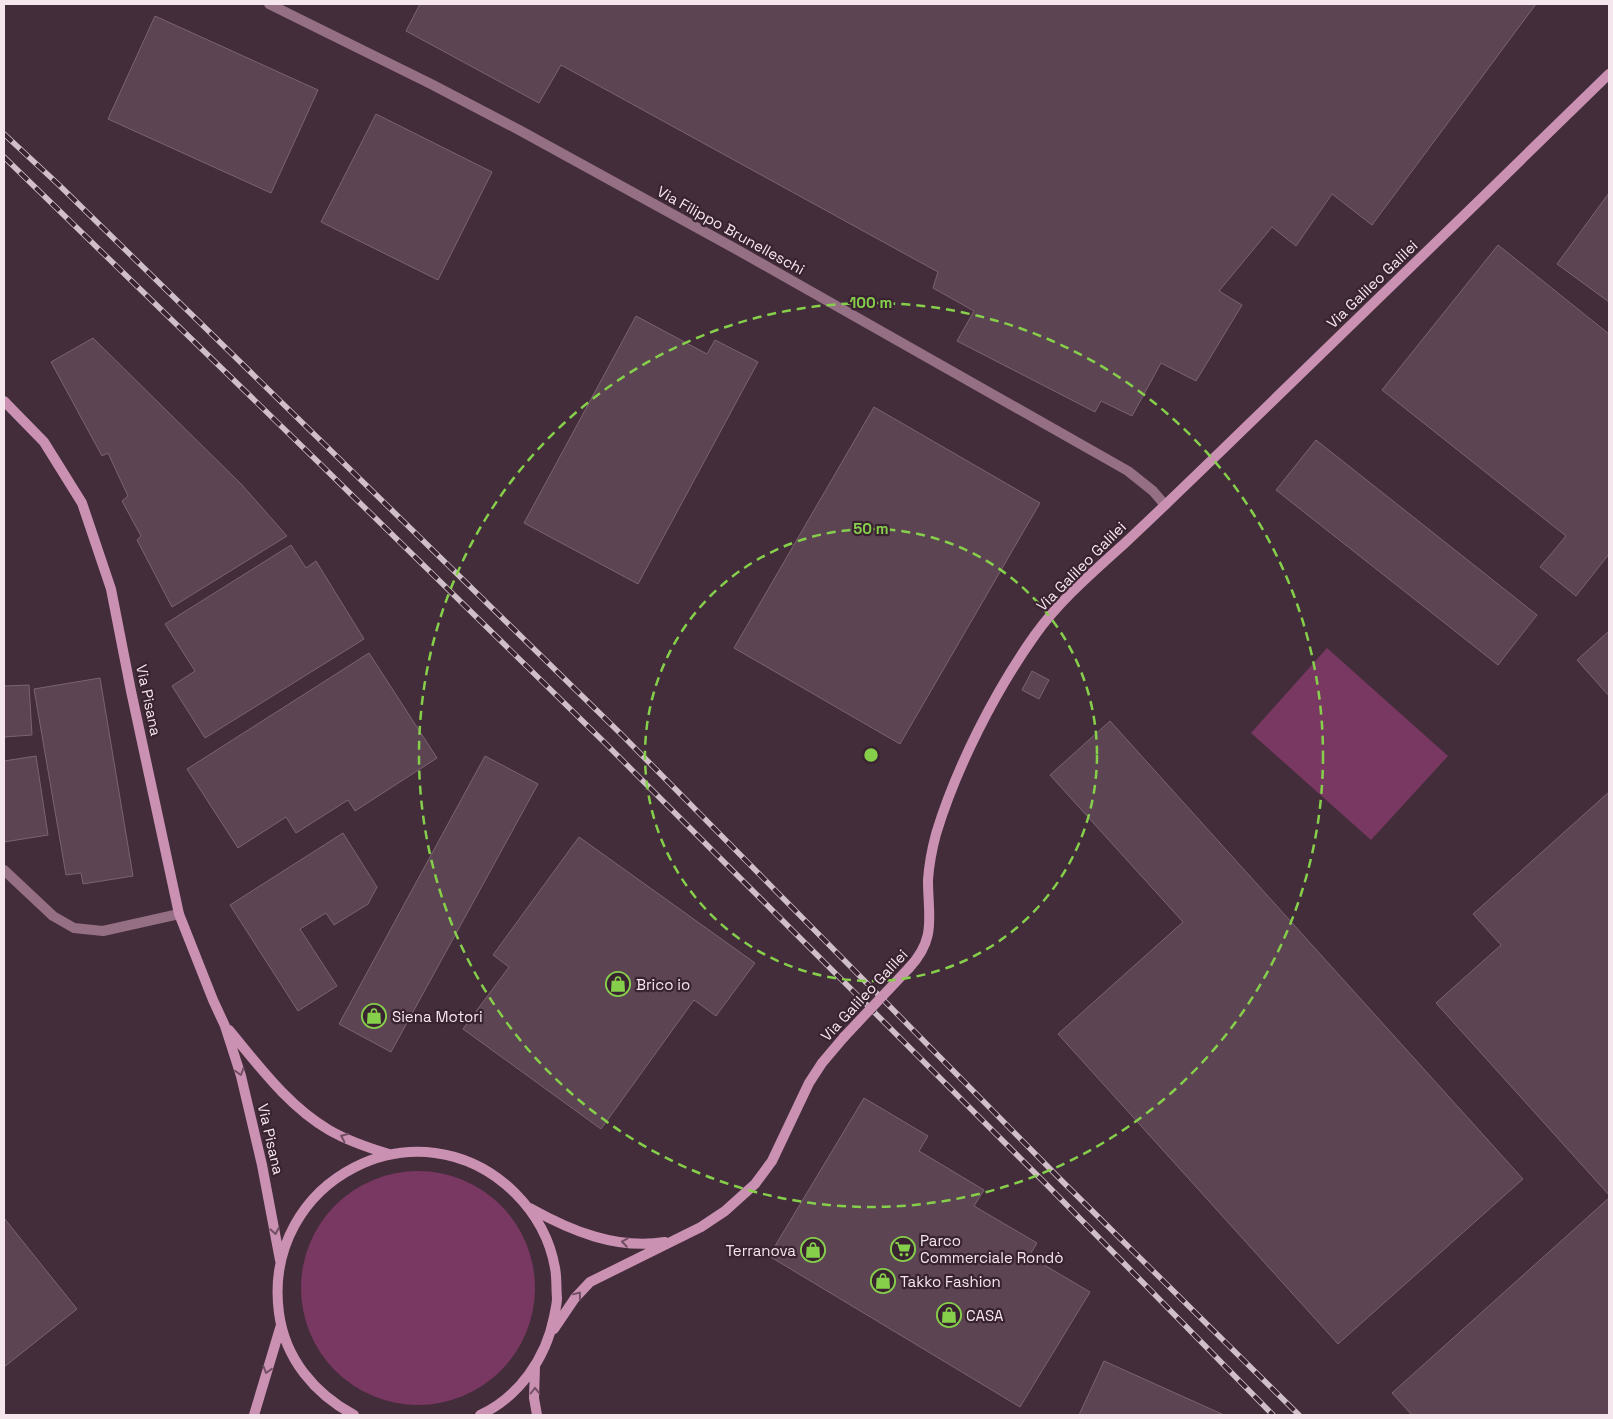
<svg xmlns="http://www.w3.org/2000/svg" width="1613" height="1419" font-family="'Space Grotesk',sans-serif">
  <style>
    .green { fill: #793861 }
    .building { fill: #5c4452; stroke: #7c6371 }
    .lines { fill: none; stroke-linecap: round; stroke-linejoin: round }
    .street { stroke: #957085; stroke-width: 10 }
    .secondary { stroke: #ca91b2; stroke-width: 10 }
    .rail-casing { stroke: #d0bfc8; stroke-width: 5.5 }
    .rail { stroke: #392330; stroke-width: 4; stroke-dasharray: 11; stroke-linecap: butt }
    .secondary-bridge { stroke: #ca91b2; stroke-width: 10 }
    .oneway { stroke: #734f64 }
    .ring { fill: none; stroke: #86cf4b; stroke-width: 2.5; stroke-dasharray: 9 6 }
    .labels { text-anchor: middle; dominant-baseline: central; stroke-width: 4.5; stroke-linejoin: round; paint-order: stroke }
    .street-label { font-size: 15px; fill: #f5e6ee; stroke: #392330 }
    .poi-label { font-size: 15px; fill: #f5e6ee; stroke: #392330; text-anchor: start }
    .centre { fill: #86cf4b; stroke: #392330; stroke-width: 2.5 }
    .ring-label { font-size: 15px; text-anchor: middle; font-weight: bold; fill: #86cf4b; stroke: #392330; stroke-width: 4.5; stroke-linejoin: round; paint-order: stroke }
  </style>
  <rect width="100%" height="100%" fill="#432d3a"/>
  <path class="green" d="M1327 648 1448 756 1371 840 1251 733Z
    M301 1288a117 117 0 1 1 234 0a117 117 0 1 1-234 0Z"/>
  <path class="building" d="M420 4H1536L1372 225 1332 194 1296 246 1272 227 1219 291 1242 305 1196 381 1161 363 1132 416 1101 401 1095 412 957 341 974 311 933 288 938 272 561 65 539 103 406 31Z
    M155 16 318 90 271 193 108 119Z
    M376 114 492 172 438 280 321 222Z
    M1609 193V302L1557 264Z
    M1498 245 1609 334V554L1576 596 1540 567 1566 536 1382 390Z
    M636 316 707 354 715 340 758 362 638 584 524 523Z
    M93 338 242 485 287 536 172 607 137 540 141 536 122 501 128 496 108 453 102 456 51 362Z
    M874 407 1040 503 900 744 734 648Z
    M1316 440 1537 615 1498 665 1276 490Z
    M291 545 306 568 316 561 364 639 205 738 172 686 195 671 165 624Z
    M1609 631V696L1577 660Z
    M369 653 437 758 355 811 348 800 296 833 286 817 238 848 187 769Z
    M1032 671 1049 680 1039 699 1022 690Z
    M100 678 133 876 83 884 81 873 66 875 34 689Z
    M29 685 32 735 4 737V686Z
    M1110 721 1523 1179 1338 1344 1058 1034 1183 922 1050 775Z
    M36 756 48 835 4 842V761Z
    M485 756 538 784 391 1052 339 1024Z
    M1609 792V1195L1436 1003 1501 945 1473 914Z
    M343 833 377 887 368 904 334 925 326 913 300 929 337 986 298 1011 230 905Z
    M579 837 755 963 716 1016 694 1000 601 1129 463 1029 509 967 493 955Z
    M864 1098 928 1136 919 1151 984 1190 974 1206 1037 1243 1029 1256 1090 1292 1020 1407 769 1256Z
    M1609 1198V1415H1412L1392 1393Z
    M4 1218 77 1309 4 1367Z
    M1104 1361 1224 1415H1079Z"/>
  <g class="lines">
    <path class="street" d="M269 4 431 84 521 131 734 248 1128 471 1153 491 1165 505
      M4 870 53 916 74 928 103 931 179 914"/>
    <path class="secondary" d="M4 401 44 442 82 503 111 589 131 691 179 914 213 1000 225 1026 241 1076 262 1165 280 1260
      M909 968C937 938 928 917 928 880 929 865 932 849 936 834 956 768 995 691 1035 635 1060 600 1093 572 1125 543 1156 514 1187 484 1218 454 1349 327 1479 201 1609 74
      M229 1030C259 1066 288 1106 329 1130 348 1141 369 1148 389 1154
      M530 1208C571 1231 617 1250 665 1242
      M554 1329 575 1298 590 1282 701 1227 725 1211 755 1184 772 1161 809 1083 822 1063 844 1037
      M535 1366 534 1398 537 1415
      M254 1415 281 1325
      M354 1415C315 1394 285 1359 279 1313 261 1180 419 1098 515 1193 535 1213 550 1239 555 1268 557 1278 556 1288 557 1298 557 1304 555 1311 554 1317 546 1358 519 1397 480 1415"/>
    <defs>
      <path id="rail" d="M4 134 59 185 622 735 1063 1182 1299 1415
        M4 157 315 459 604 742 1049 1187 1273 1415"/>
    </defs>
    <use href="#rail" class="rail-casing"/>
    <use href="#rail" class="rail"/>
    <path class="secondary-bridge" d="M844 1037 909 968"/>
  </g>
  <defs><path id="oneway-chevron" d="M-2-3.5L2.5 0L-2 3.5" fill="none" stroke-width="1.6" stroke-linecap="round" stroke-linejoin="round" transform="scale(1.25)"/></defs>
  <g class="oneway">
    <use href="#oneway-chevron" transform="translate(240 1072) rotate(73)"/>
    <use href="#oneway-chevron" transform="translate(344 1137) rotate(-155)"/>
    <use href="#oneway-chevron" transform="translate(275 1231) rotate(80)"/>
    <use href="#oneway-chevron" transform="translate(625 1242) rotate(-172)"/>
    <use href="#oneway-chevron" transform="translate(578 1295) rotate(-53)"/>
    <use href="#oneway-chevron" transform="translate(267 1370) rotate(106)"/>
    <use href="#oneway-chevron" transform="translate(535 1391) rotate(-90)"/>
  </g>
  <g class="ring">
    <circle cx="871" cy="755" r="226"/>
    <circle cx="871" cy="755" r="452"/>
  </g>
  <defs>
    <symbol id="shop-ring" viewBox="-11 -11 22 22"><circle r="9.5" fill="#392330" stroke="#86cf4b" stroke-width="1.5"/><path d="M-5-2.5h2.3a2.7 3.5 0 0 1 5.4 0H5L5.5 6h-11ZM-1.5-2.5h3a1.5 2.3 0 0 0-3 0Z" fill="#86cf4b"/></symbol>
    <symbol id="supermarket-ring" viewBox="-11 -11 22 22"><circle r="9.5" fill="#392330" stroke="#86cf4b" stroke-width="1.5"/><path d="M-6-5.5h2.5l.6 2H6L4.5 2H-2.5L-4.4-4H-6ZM-1.5 3.2a1.3 1.3 0 1 0 .1 0ZM3 3.2a1.3 1.3 0 1 0 .1 0Z" fill="#86cf4b"/></symbol>
  </defs>
  <g fill-rule="evenodd">
    <use href="#shop-ring" x="604" y="970" width="28" height="28"/>
    <use href="#shop-ring" x="360" y="1002" width="28" height="28"/>
    <use href="#supermarket-ring" x="889" y="1235" width="28" height="28"/>
    <use href="#shop-ring" x="799" y="1236" width="28" height="28"/>
    <use href="#shop-ring" x="869" y="1267" width="28" height="28"/>
    <use href="#shop-ring" x="935" y="1301" width="28" height="28"/>
  </g>
  <g class="labels">
    <g class="street-label">
      <text transform="translate(731 230) rotate(29)">Via Filippo Brunelleschi</text>
      <text transform="translate(1372 284) rotate(-44)">Via Galileo Galilei</text>
      <text transform="translate(1081 566) rotate(-45)">Via Galileo Galilei</text>
      <text transform="translate(149 700) rotate(78)">Via Pisana</text>
      <text transform="translate(864 995) rotate(-47)">Via Galileo Galilei</text>
      <text transform="translate(271 1139) rotate(77)">Via Pisana</text>
    </g>
    <g class="poi-label">
      <text x="636" y="984">Brico io</text>
      <text x="392" y="1016">Siena Motori</text>
      <text x="920" y="1240">Parco<tspan x="920" dy="17">Commerciale Rondò</tspan></text>
      <text x="796" y="1250" text-anchor="end">Terranova</text>
      <text x="900" y="1281">Takko Fashion</text>
      <text x="966" y="1315">CASA</text>
    </g>
  </g>
  <circle cx="871" cy="755" r="8" class="centre"/>
  <g class="ring-label">
    <text x="871" y="308">100 m</text>
    <text x="871" y="534">50 m</text>
  </g>
  <rect width="1613" height="1419" fill="none" stroke="#f5e6ee" stroke-width="10"/>
</svg>
